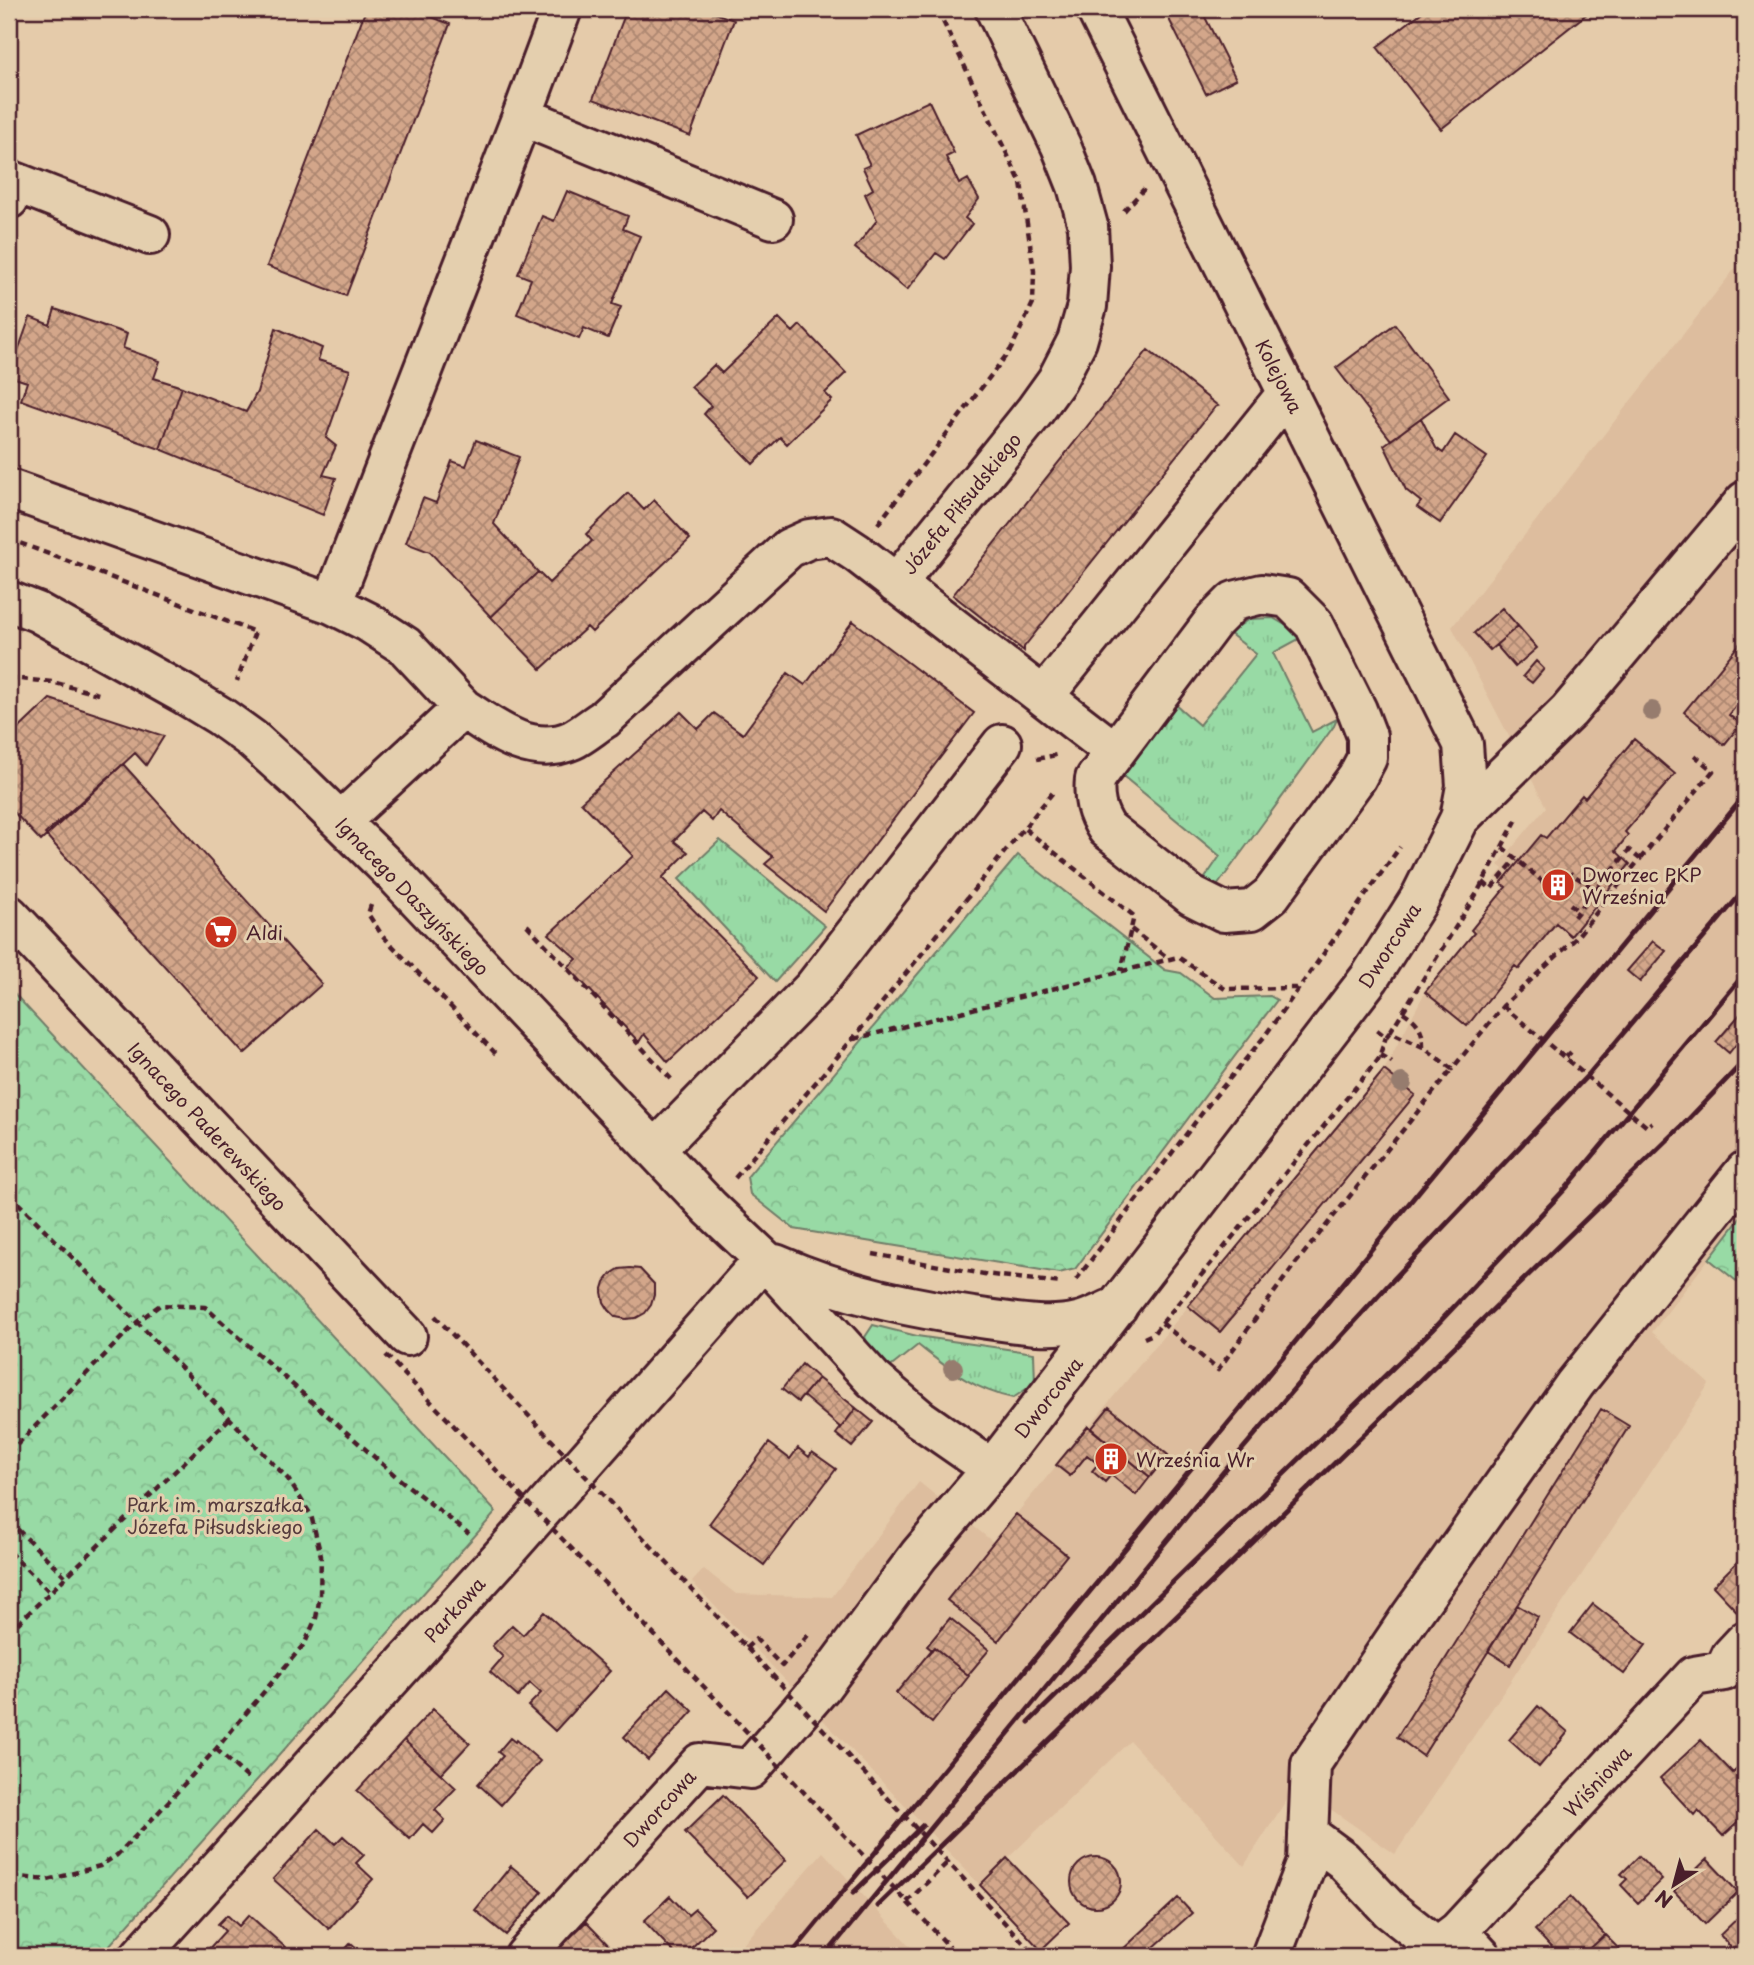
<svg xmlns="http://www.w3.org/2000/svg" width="1754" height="1965" font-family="'Playpen Sans',sans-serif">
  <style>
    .built { fill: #ddbd9e }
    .grass { fill: url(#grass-tufts); stroke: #717c68; stroke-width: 2 }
    .forest { fill: url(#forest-crowns); stroke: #717c68; stroke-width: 2 }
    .building { fill: url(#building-cross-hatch); stroke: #4a1f2b; stroke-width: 2 }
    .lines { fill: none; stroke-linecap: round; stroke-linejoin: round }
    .minor-casing { stroke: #4a1f2b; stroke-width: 44 }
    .path { stroke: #4a1f2b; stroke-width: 4.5; stroke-dasharray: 7 5; stroke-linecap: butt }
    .minor { stroke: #e4cfae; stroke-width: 38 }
    .rail { stroke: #4a1f2b; stroke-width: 5 }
    .path-bridge { stroke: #4a1f2b; stroke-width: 4.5; stroke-dasharray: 7 5; stroke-linecap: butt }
    .tree { fill: #967c6e }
    .labels { text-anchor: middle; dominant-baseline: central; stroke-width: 6; stroke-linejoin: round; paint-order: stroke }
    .street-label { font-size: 19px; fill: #4a1f2b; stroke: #e4cfae }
    .poi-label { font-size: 19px; fill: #4a1f2b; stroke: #e4cfae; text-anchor: start }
    .park-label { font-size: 19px; fill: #563b3d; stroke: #e4cfae }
  </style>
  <defs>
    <pattern id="grass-tufts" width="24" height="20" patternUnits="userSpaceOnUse" patternTransform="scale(1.75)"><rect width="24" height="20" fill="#98daa5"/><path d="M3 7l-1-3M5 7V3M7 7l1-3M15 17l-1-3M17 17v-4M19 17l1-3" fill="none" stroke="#84bb8e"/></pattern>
    <pattern id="forest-crowns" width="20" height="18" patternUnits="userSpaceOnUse" patternTransform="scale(1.75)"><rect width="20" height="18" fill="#98daa5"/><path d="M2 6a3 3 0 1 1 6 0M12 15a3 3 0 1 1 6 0" fill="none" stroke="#84bb8e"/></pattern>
    <pattern id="building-cross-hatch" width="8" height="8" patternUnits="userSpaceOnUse" patternTransform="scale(1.75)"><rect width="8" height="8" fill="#d3a68a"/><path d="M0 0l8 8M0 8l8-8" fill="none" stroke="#ad8771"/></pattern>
  </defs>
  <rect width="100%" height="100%" fill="#e5cbaa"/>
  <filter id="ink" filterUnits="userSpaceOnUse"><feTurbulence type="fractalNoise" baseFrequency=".0143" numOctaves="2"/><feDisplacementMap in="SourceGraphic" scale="14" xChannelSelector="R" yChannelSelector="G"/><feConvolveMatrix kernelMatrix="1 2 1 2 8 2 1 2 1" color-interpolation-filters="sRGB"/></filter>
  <g filter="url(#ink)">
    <path class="built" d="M1745 256V1212L1652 1332 1709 1384 1395 1854 1296 1785 1244 1866 1130 1741 980 1885 692 1582 704 1569 736 1594 832 1597 919 1482 993 1542 1384 1070 1425 992 1474 933 1471 930 1506 887 1495 878 1503 869 1498 865 1546 807 1452 627Z
      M823 1852 919 1956H733Z"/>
    <path class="grass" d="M1273 618 1292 629 1299 639 1273 653 1312 732 1337 719 1334 726 1217 886 1205 878 1220 856 1123 776 1174 703 1199 725 1256 654 1229 633 1249 619Z
      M720 840 825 926 775 982 679 879Z
      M873 1325 917 1336 1034 1353 1035 1383 1013 1398C972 1389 950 1370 918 1345L888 1369 870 1349 865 1337Z"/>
    <path class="forest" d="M1018 855 1165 970 1181 973 1215 998 1270 996 1277 1000 1075 1269 1059 1273 794 1229 750 1194 747 1177Z
      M9 988 496 1512 100 1956H9Z
      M1745 1212V1288L1709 1259Z"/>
    <path class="building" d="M366 9H411L450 24 346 296 267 266Z
      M627 9H704L734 20 690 136 593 99Z
      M1164 9H1201L1236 79 1206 94Z
      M1426 9H1593L1441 129 1377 47Z
      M929 101 954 153 946 157 959 184 968 179 979 199 965 218 972 224 945 259 936 253 907 290 855 248 877 220 865 194 873 189 863 168 870 165 856 135Z
      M567 191 628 216 623 229 640 236 612 304 621 307 608 338 584 328 579 339 517 314 531 279 518 274 542 216 554 221Z
      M55 309 127 334 123 348 160 361 154 378 182 387 160 449 21 400 27 382 9 376 30 317 50 325Z
      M779 318 793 332 800 325 846 373 825 393 832 400 787 444 780 437 753 464 704 414 711 406 691 387 714 365 722 373Z
      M1395 324 1449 397 1391 440 1336 368Z
      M276 328 322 348 318 360 350 370 326 438 336 446 323 475 336 478 323 515 160 449 182 387 246 412 257 392Z
      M1148 350 1218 406 1215 407 1024 647V651L953 595Z
      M1421 418 1436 448 1443 453 1455 435 1487 457 1440 523 1417 507 1421 502 1406 490 1384 445Z
      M476 440 519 457 494 524 538 572 491 617 430 552 406 543 423 498 436 503 452 461 466 466Z
      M628 493 644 510 654 500 690 539 592 632 587 627 541 669 491 617 538 572 549 583 592 541 586 534Z
      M1502 608 1518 626 1490 650 1474 633Z
      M853 621 974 713 824 911 765 864 773 857 719 811 712 821 702 812 674 841 688 852 662 878 759 976 668 1062 644 1034 639 1042 568 967 577 959 549 934 633 856 581 802 681 712 698 729 714 713 743 734 788 673 805 685Z
      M1518 626 1537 648 1515 667 1496 645Z
      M1745 637V695L1729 715 1741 724 1724 745 1684 712Z
      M1536 661 1544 669 1532 683 1523 676Z
      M50 699 164 736 146 765 135 753 41 841 9 807V738Z
      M1634 739 1675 774 1625 832 1628 835 1616 851 1630 864 1571 936 1556 923 1519 969 1515 966 1467 1026 1425 992 1474 933 1471 930 1506 887 1501 883 1541 835 1546 838 1582 795 1585 798Z
      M123 764 322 984 244 1054 45 834Z
      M1653 941 1666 951 1640 982 1627 971Z
      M1742 1012 1745 1015V1033L1729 1053 1716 1042Z
      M1384 1070 1415 1095 1220 1332 1188 1306Z
      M630 1268 640 1269 654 1284V1295L651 1305 645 1313 636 1318 626 1319 616 1317 609 1310 604 1302 602 1292 605 1282 611 1274 619 1269Z
      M802 1364 818 1378 798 1402 782 1389Z
      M818 1378 856 1408 841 1428 803 1396Z
      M1109 1407 1168 1455 1150 1477 1091 1429Z
      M856 1408 873 1422 852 1447 836 1434Z
      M1601 1409 1629 1426 1423 1756 1397 1737Z
      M1088 1426 1150 1477 1136 1495 1111 1475 1105 1482 1092 1471 1098 1464 1087 1455 1070 1476 1056 1465Z
      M769 1443 790 1459 798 1448 809 1457 812 1452 836 1469 764 1565 709 1524Z
      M1016 1514 1067 1555 998 1641 947 1600Z
      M1745 1554V1620L1713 1586Z
      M1593 1604 1646 1645 1624 1674 1570 1633Z
      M1517 1605 1538 1617 1510 1665 1488 1651Z
      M544 1612 610 1671 555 1731 528 1706 541 1693 530 1683 518 1697 490 1672 503 1657 492 1646 512 1625 523 1635Z
      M950 1618 989 1650 968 1675 934 1647 932 1650 927 1646Z
      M934 1647 969 1676 932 1723 896 1693Z
      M669 1688 693 1711 648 1760 624 1737Z
      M1538 1706 1568 1732 1539 1767 1509 1740Z
      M433 1709 470 1743 441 1774 404 1740Z
      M510 1738 515 1742 516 1740 540 1761 501 1805 478 1784 503 1756 498 1752Z
      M404 1740 456 1788 435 1810 445 1820 433 1833 423 1824 410 1839 357 1791Z
      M1701 1740 1733 1773 1738 1768 1745 1776V1816L1723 1836 1698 1810 1694 1815 1660 1778Z
      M723 1795 786 1860 748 1897 685 1832Z
      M319 1829 335 1844 343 1836 364 1855 356 1863 373 1879 329 1929 273 1879Z
      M1639 1856 1662 1880 1638 1903 1621 1885 1627 1879 1621 1874Z
      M1071 1882a25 25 0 1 1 50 0a25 25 0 1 1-50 0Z
      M1007 1858 1069 1923 1041 1950 980 1885Z
      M1707 1859 1738 1892 1705 1924 1674 1891Z
      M511 1866 542 1892 506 1935 475 1910Z
      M670 1896 688 1915 695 1909 713 1927 683 1956H677L644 1921Z
      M1570 1897 1605 1935 1582 1956H1559L1535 1930Z
      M1178 1898 1192 1913 1144 1956H1121L1119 1953Z
      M1743 1913 1745 1939 1733 1950 1720 1935Z
      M227 1915 239 1926 249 1915 285 1947 277 1956H211L206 1952 225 1931 218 1924Z
      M586 1922 619 1956H551Z
      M1605 1935 1626 1956H1582Z
      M351 1943 366 1956H339Z"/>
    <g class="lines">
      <defs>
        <path id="minor" d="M522 116 562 9
          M9 199 15 182 150 235
          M9 489 332 604 368 622 405 646 463 708
          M896 584 1034 412 1057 380 1077 341 1087 306 1090 266 1088 226 1077 186 1061 146 995 9
          M1262 594 1288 598 1314 624 1357 710 1367 736V758L1357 777 1271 895 1252 910 1224 912 1192 896 1107 829C1096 812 1093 799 1095 779L1213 622 1234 601Z
          M9 601 37 612 182 693 220 716 252 739 301 783 396 876 710 1208 764 1259 873 1379 920 1419 992 1469
          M332 604 522 116 773 219
          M1044 696 1288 392
          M1460 818 1569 711 1745 501
          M341 821 463 708C494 729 532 758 572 740 583 735 594 725 604 719L789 548 809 539 831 536 857 553 1114 751
          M9 915 407 1336
          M655 1150 814 987 1002 744
          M775 1264C846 1295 911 1308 987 1319 1016 1323 1049 1329 1078 1322 1091 1319 1105 1311 1118 1306
          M1724 1671 1731 1656 1745 1641
          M1308 1834 1343 1860 1390 1910 1437 1947
          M1458 1931 1481 1956
          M140 1956 500 1558 764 1259
          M525 1956 700 1763 750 1769 822 1686 919 1555 992 1469 1370 977 1420 898 1460 818 1466 786 1463 744 1096 9
          M1271 1956 1307 1862 1311 1764 1410 1617 1575 1384 1745 1171
          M1425 1956 1458 1931 1694 1676 1724 1671"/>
      </defs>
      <use href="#minor" class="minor-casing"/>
      <path class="path" d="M1124 211 1144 189
        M878 524 1011 349 1033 303 1034 271 1021 183 937 9
        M9 539 255 632 237 681
        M9 678 52 682 102 695
        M1037 759 1056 755
        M1025 829 1134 916 1121 971
        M1502 847 1554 891
        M1640 859 1713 771 1692 753
        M9 868 17 877
        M1483 882 1491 889 1516 859
        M1570 904 1578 911
        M371 905 368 914 382 935 498 1056
        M1574 917 1584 904
        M527 925 673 1081
        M1131 929 1168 958
        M1503 1006 1647 1127 1652 1122
        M1403 1012C1418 1022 1423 1028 1423 1047
        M1377 1030 1386 1037 1390 1032 1423 1047 1452 1069 1503 1006 1575 939 1640 859 1629 850 1596 890 1570 873
        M1390 1032 1477 893 1517 819
        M854 1039 1178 957 1225 989 1297 988
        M1380 1055 1392 1062
        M1566 1057 1572 1051
        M735 1178 860 1030 1054 791
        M9 1194 137 1322 288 1479 311 1515 321 1556 320 1596 316 1618 305 1643 216 1749 157 1814 117 1855 100 1866 48 1880 9 1876
        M873 1254 984 1274 1061 1283
        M1076 1280 1212 1100 1264 1037 1400 847
        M1162 1323 1218 1370 1292 1268 1452 1069
        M1144 1338 1153 1334 1378 1060 1386 1037
        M9 1453 137 1322 160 1305 205 1307 398 1478 469 1534
        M9 1521 65 1576
        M9 1552 49 1591
        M9 1632 229 1419
        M746 1648 756 1639 782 1666 809 1634
        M216 1749 249 1779
        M907 1902 948 1862"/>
      <use href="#minor" class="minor"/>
      <path class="rail" d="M1029 1722 1432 1330 1567 1187 1745 973
        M853 1893 923 1825
        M878 1906 1683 1125 1745 1060
        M790 1956 1745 795
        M825 1956 1229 1465 1303 1378 1392 1281 1588 1075 1745 889"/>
      <path class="path-bridge" d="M435 1316 1036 1956
        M386 1355 731 1715 958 1956"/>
    </g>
    <g class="tree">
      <circle cx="1652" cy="711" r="10"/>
      <circle cx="1402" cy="1083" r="10"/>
      <circle cx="953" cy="1368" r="10"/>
    </g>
  </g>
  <defs>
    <symbol id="building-disc" viewBox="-11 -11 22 22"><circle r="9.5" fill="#c8321e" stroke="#e4cfae"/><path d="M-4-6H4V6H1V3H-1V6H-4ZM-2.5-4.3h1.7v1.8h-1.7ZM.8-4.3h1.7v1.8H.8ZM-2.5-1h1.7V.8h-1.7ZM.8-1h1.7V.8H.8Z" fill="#fff"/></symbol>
    <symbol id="supermarket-disc" viewBox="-11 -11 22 22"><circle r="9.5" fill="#c8321e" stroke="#e4cfae"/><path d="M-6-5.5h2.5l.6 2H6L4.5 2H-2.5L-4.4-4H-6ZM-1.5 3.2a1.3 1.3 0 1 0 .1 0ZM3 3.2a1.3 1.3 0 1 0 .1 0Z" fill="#fff"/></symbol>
  </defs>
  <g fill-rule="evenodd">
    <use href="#building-disc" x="1539" y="866" width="38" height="38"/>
    <use href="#supermarket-disc" x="202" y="913" width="38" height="38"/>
    <use href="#building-disc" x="1092" y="1440" width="38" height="38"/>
  </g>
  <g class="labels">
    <g class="street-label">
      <text transform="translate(1280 376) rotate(63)">Kolejowa</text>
      <text transform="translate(961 503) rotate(-51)">Józefa Piłsudskiego</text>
      <text transform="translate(413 896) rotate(46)">Ignacego Daszyńskiego</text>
      <text transform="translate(1389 945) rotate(-57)">Dworcowa</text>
      <text transform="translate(208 1126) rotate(47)">Ignacego Paderewskiego</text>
      <text transform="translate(1048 1397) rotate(-52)">Dworcowa</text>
      <text transform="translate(454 1609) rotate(-48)">Parkowa</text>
      <text transform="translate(1597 1781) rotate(-47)">Wiśniowa</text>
      <text transform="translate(659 1808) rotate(-48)">Dworcowa</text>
    </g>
    <g class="poi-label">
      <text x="1582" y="874">Dworzec PKP<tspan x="1582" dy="22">Września</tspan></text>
      <text x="246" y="932">Aldi</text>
      <text x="1136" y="1459">Września Wr</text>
    </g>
    <g class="park-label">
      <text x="215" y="1504">Park im. marszałka<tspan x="215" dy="22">Józefa Piłsudskiego</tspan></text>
    </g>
  </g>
  <rect width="1754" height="1965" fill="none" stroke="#e4cfae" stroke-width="35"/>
  <rect x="18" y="18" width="1719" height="1930" fill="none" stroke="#4a1f2b" stroke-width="2.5" filter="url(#ink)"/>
  <g transform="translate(1674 1885) rotate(216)" stroke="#e4cfae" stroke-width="5" paint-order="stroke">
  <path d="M0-5L12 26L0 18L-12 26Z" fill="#4a1f2b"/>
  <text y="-10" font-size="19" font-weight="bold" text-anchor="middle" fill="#4a1f2b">N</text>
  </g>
</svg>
